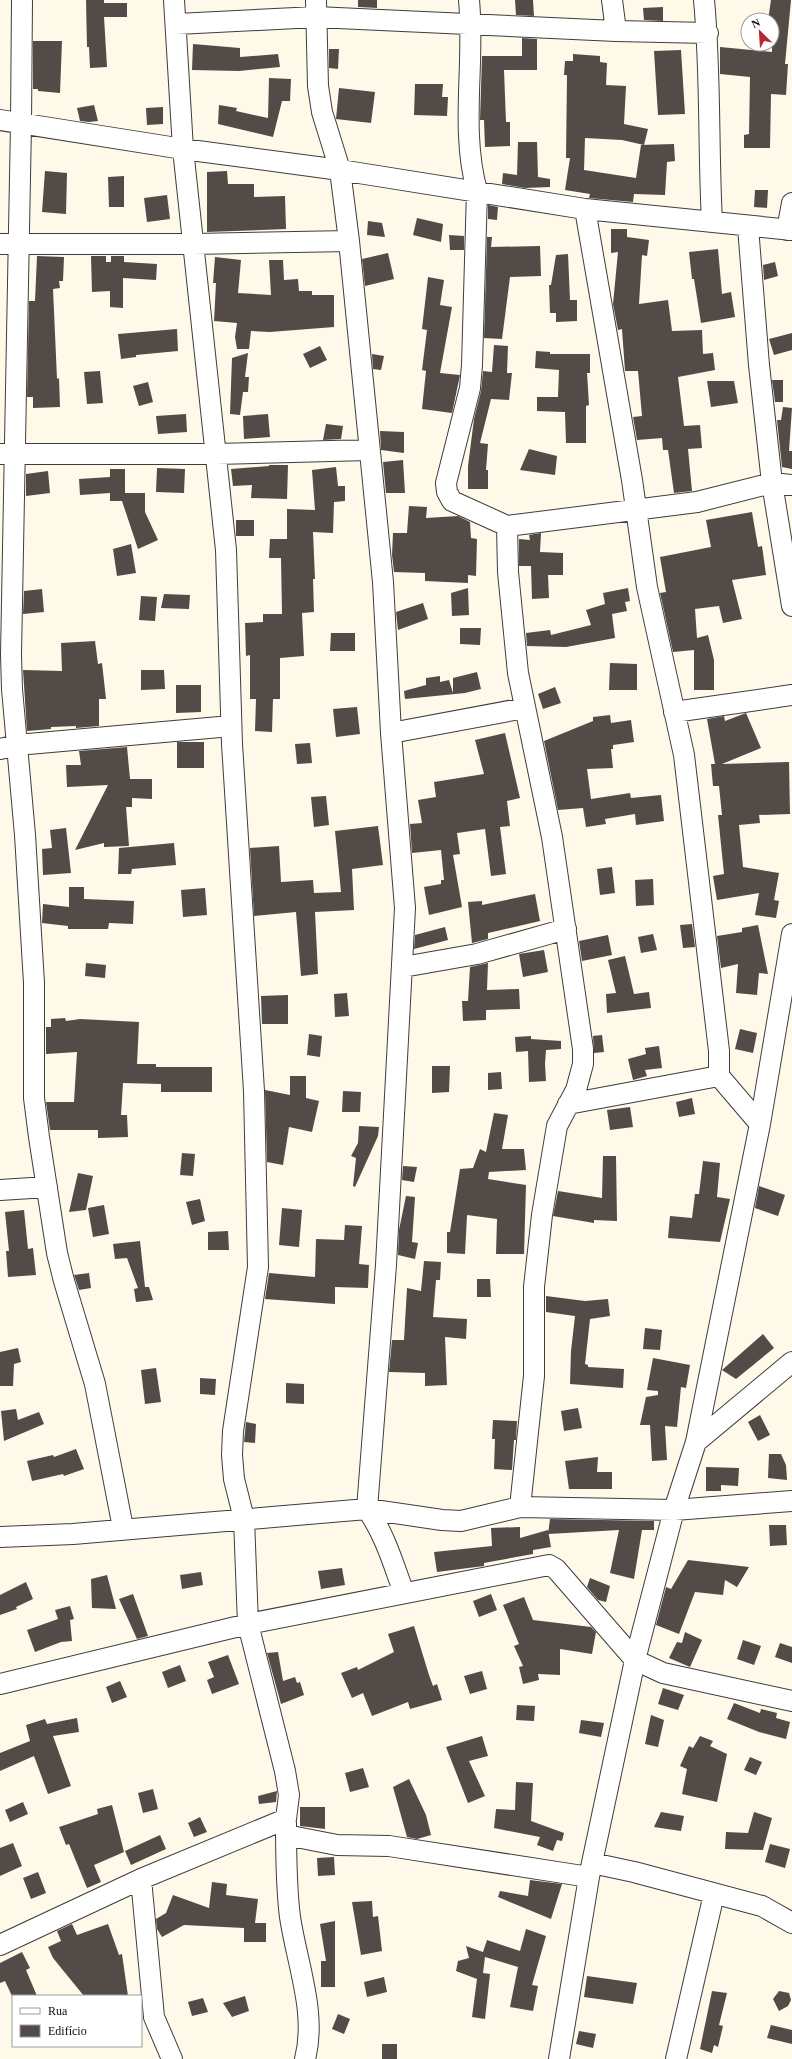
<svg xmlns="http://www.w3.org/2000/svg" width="792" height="2059" font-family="Georgia,serif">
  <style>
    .building { fill: #534b47 }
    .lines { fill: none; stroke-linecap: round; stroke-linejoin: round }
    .street-casing { stroke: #3d3d3d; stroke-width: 22 }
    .street { stroke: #fff; stroke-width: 20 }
  </style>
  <rect width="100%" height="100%" fill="#fef9e8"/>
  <path class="building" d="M86 0H104V3H127V17H104L107 67 90 68 89 47H87Z
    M358 0H377V8L358 7Z
    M515 0H533L534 16 516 15Z
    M771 0H791L785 64H788L786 95 771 94 770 148H744V135L749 134 750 77 720 74V47L772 52V20H768Z
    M663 7V21L644 20 643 8Z
    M522 38 537 39V70H504L506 122H510V146L485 147 484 120H480L482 56H522Z
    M33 41H62L60 93 38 91V89H33Z
    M193 44 240 48V57L278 54 280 67 239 71 192 70Z
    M329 49H339L338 69 329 68Z
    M681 50 685 114 658 115 654 51Z
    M573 54 600 56V62L607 63 606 85 626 86 624 124 648 129 644 145 622 140 585 138 584 170 636 178 641 145 674 144 675 161 667 162 665 195 634 194 633 202 589 198 590 194 565 190 570 158H566L567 75H564L565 61H573Z
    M269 78 291 79 290 101H282L273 137 218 124 219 105 237 108 236 111 268 118Z
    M415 84H443L442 97H448L447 116 414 115Z
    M339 88 375 92 371 123 336 119Z
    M94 105 98 121 89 122 80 121 77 108Z
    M163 107V124L147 125 146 108Z
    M518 142H537L538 177 550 179V187L525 188 502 184 503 173 517 175Z
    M45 171 67 173 66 214 42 212Z
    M227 171 228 184H254V197L285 196 286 229 207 232V172Z
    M124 176V207H109L108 177Z
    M755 190H768L767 208 754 207Z
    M167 195 170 219 147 222 144 198Z
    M488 205 498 207 497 220 488 219Z
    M417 218 443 224 441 242 413 235Z
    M368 221 382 223 385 237 367 235Z
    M611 229H627V237L649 240 647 256 642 255 639 304 668 300 672 331 702 330 703 354 713 353 715 370 678 377 684 426 700 425 702 448 688 449 692 491 674 493 668 450H663L662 438 637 440 633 417 642 416 638 371H625L622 329 618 330 613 304 618 252 611 253Z
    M449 235 464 236V250H450Z
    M487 237H492L491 247 540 246 541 276 510 277 502 339 484 338Z
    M718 249 722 294 731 292 735 317 701 323 694 279H692L689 252Z
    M388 253 394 279 365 286 362 259Z
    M568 254 570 300H577V321L556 322V313H550L549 285H551L556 255Z
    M37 256 64 257 63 281H59L60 288 53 289 57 379 59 378 60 407 33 408V397H27L29 301H35Z
    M91 256H106V262H111V256H124V262L157 264 156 280 123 278V308L110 307V291L92 292Z
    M215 257 241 260 238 293 271 295 269 260H283L284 280 298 279 299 291H312V295H334V327L270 332 251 331 249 349H237L235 337 237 323 214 321 216 283H213Z
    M775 262 778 276 764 280 763 265Z
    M428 277 444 280 440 305 452 307 440 373 460 375 452 413 422 409 426 371 422 370 427 330 422 329Z
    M177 329 178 351 136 355V357L121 359 118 334Z
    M792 333V350L774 355 769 339Z
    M494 345 508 346 507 373H512L509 400 491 399 480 443 488 444 486 470H488V489H468V466L474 419 481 391 483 371 492 372Z
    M320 346 327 360 310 368 303 354Z
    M536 351 550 352V354H590V373H587L589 405 586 406V443H566L565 412 537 411V397H558L559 370 535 368Z
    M248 353 245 377H249L248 392H243L240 415 230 414 232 358Z
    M372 354 384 356 381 370 373 369Z
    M100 371 103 403 87 404 84 372Z
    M772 380H783V402H775Z
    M707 381H734L738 403 711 407Z
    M148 382 153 402 139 406 133 386Z
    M783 407 792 408 789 451H792V469L782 467 777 420H781Z
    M186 414 187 432 158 434 156 416Z
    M268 414 270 437 244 439 243 416Z
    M326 424 343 426 341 439 323 440Z
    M380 431 404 432V453L381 450Z
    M529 449 557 456 555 475 520 470Z
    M403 460 405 493H386L383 462Z
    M269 465H288L287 499 251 498 252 485 233 486 231 469 269 466Z
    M336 467 338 486H345V501L334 502 333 533 313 532 315 579H313L314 612 302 613 304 656 280 658V699H273L272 732 255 731 256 699H250V655L246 656 245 623 263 622V614H282L281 558H269L270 539H287V509L315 510 312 470Z
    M157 468 185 469 184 493 156 492Z
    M110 469H125V493H145V512L158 540 138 549 122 501H110V493L80 495 79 479 110 477Z
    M48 471 50 493 26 496V474Z
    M409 506 427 507 426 518 458 516 470 522 471 538 477 539 476 576 468 575V583L425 581V573L394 572 392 555 393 533H407Z
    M752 512 758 547 762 546 763 553 766 575 732 580 742 619 723 623 719 606 695 609 697 638 708 635 714 660V690H694V650L673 652 660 593 666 592 660 557 711 547 706 520Z
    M236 520H254V536H236Z
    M541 533 540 552 563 553V575H548L549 598 532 599 531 566H519V539L530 540 529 535Z
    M131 544 136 573 117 576 113 549Z
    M468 588 469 615 452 616 451 593Z
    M628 588 630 601 625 602 627 611 612 614 615 638 566 647 527 646 526 633 550 630 551 635 591 625 586 610 605 604 603 593Z
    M42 589 44 612 23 614 24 591Z
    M164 594 190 595 189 609 161 608Z
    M141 596 157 597 155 621 139 620Z
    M423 603 428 619 398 630 396 612Z
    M460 628H481L480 645 460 644Z
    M331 633H355V651H330Z
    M95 641 98 664 102 663 106 699H99V726L76 728V726L51 727V729L27 731 23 670 62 671 61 643Z
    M610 663 637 664V690H609Z
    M141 670H164L165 689 141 690Z
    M477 672 481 689 465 693 405 699 404 691 426 685V678L440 676V682L449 680 453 693V678Z
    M176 685H201V712L176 713Z
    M555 687 561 703 543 709 538 694Z
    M357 707 360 734 336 737 333 709Z
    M746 713 761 748 722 764 789 762 790 814 759 815 760 823 739 825 743 867 779 873 774 900 779 901 776 918 755 915 759 893 717 900 713 876 724 874 718 815H722L719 786H713L711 764H715L707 719 724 716 725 721Z
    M610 715 611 723 631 720 634 742 613 745V749H611L613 768 587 769 591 799 630 793 631 798 661 795 664 821 636 825 635 814 605 819 606 824 586 827 583 808 558 810 544 741 593 721V717Z
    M505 733 520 798 507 801 510 826 500 827 506 874 491 876 485 829 457 833 460 854 453 855 462 907 429 915 424 887 441 884V880H444L441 850 412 853 410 824 422 823 418 800 436 797 434 782 484 774 475 740Z
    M177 742H204V768H177Z
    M310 743 312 763 297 764 295 744Z
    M127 747 130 779H152V799L132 798V807H126L129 846 104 847V843L75 850 108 785 67 787 66 765H81L79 751Z
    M326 796 329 825 314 827 311 797Z
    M378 826 383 865 352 869 354 910 315 912 318 974 301 976 296 912 254 916 250 848 279 846 281 882 313 880 314 893 341 892 335 831Z
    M66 828 71 873 43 875 42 849 52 848 50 830Z
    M174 843 176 865 132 869 131 874H118L119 848Z
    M612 867 615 893 600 895 597 869Z
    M653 879 654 905 636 906 635 880Z
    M69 887H84V899L134 901 133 924 109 923 108 929H68V926L42 923 43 904 69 907Z
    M205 888 207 915 183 917 181 890Z
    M535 894 540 921 488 933V939L472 943 468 902 482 901V905Z
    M692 924 695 947 683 948 680 925Z
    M758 925 768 974 759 973 757 995 736 993 738 964 721 968 717 936 742 932V928Z
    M445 927 448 940 414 949 415 935Z
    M653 934 657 950 641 953 638 937Z
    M608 935 612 955 582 961 579 941Z
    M544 950 548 972 523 977 519 954Z
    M625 956 634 994 649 992 651 1008 607 1013 606 994 616 993 608 960Z
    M86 963 106 965 105 978 85 976Z
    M488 963 487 990 519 989 520 1009 486 1010V1020L463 1021 462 1001H468L470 967Z
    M347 993 349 1016 335 1017 334 994Z
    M288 995V1024H262L261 996Z
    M65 1018 66 1021 80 1019 139 1022 137 1064H156V1067H212V1092H161V1084L123 1083 121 1115H127L128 1137 98 1138V1130H50L46 1102H74L77 1052 46 1054V1027H51V1019Z
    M740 1029 757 1033 753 1053 735 1049Z
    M309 1034 322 1036 320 1057 307 1055Z
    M602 1035 604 1052 594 1053 593 1036Z
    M531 1036V1039L561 1041V1049L546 1050 545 1064 546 1081 529 1082 528 1051 516 1052 515 1037Z
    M659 1046 662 1068 645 1070 647 1076 633 1080 628 1059 646 1054 645 1048Z
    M432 1066H450L449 1092 432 1093Z
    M501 1072 502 1089 488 1090V1073Z
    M290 1076H306V1098L319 1101 312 1132 289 1127 283 1165 267 1162 265 1090 290 1095Z
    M343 1091 361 1092 360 1112H342Z
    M692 1098 695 1114 679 1117 676 1102Z
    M630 1107 633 1127 610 1130 607 1110Z
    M494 1113 508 1115 502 1149H524L526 1170 489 1172 488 1179 526 1185 524 1254H496L497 1219 467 1215 465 1254 447 1253V1232H450L460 1169 473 1168 480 1149 486 1152Z
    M359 1126 379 1127 378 1136 355 1187 353 1186 356 1158 351 1156 358 1143Z
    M182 1153 195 1154 193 1176 180 1175Z
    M603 1156H616L617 1221 594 1220V1223L553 1216 558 1191 602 1198Z
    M703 1161 720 1163 717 1197 730 1199 720 1242 668 1238 670 1216 692 1218 695 1194H699Z
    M403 1166 417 1167 414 1182 402 1180Z
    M78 1173 93 1176 86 1210 69 1212Z
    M759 1186 785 1195 778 1216 755 1208Z
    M406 1196 415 1197 412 1242 418 1243 415 1259 398 1255 399 1230Z
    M200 1199 205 1221 192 1225 186 1202Z
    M104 1205 109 1234 93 1237 88 1208Z
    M282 1208 302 1210 299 1247 279 1245Z
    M24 1210 28 1249 33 1248 36 1275 8 1277 6 1251H9L5 1212Z
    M345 1225 362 1226 359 1264 369 1265 368 1288 335 1287V1304L265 1299 269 1273 315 1277 316 1239 344 1240Z
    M228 1231 229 1250H208V1232Z
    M140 1241 145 1287H149L153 1300 136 1302 134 1289 138 1288 127 1258 115 1259 113 1244Z
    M424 1261 441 1262 440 1280H436L433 1317 467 1319 466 1339 445 1337 447 1385 425 1386V1373L389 1372 392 1340H404L407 1288 421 1291Z
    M89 1273 91 1288 79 1290 74 1275Z
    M477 1279H490L491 1297H477Z
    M546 1296 585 1301 608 1299 610 1316 590 1319 585 1364 588 1365V1367L624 1369 623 1388 570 1384 571 1351 575 1316 546 1312Z
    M645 1328 662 1330 660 1350 643 1349Z
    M763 1334 774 1348 736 1379 722 1370Z
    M18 1348 21 1362 14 1364 13 1386H0V1352Z
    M653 1358 690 1365 686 1388 681 1387 677 1427 665 1426 667 1460 652 1461 650 1425H640L646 1397 658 1395V1391L647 1390Z
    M156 1368 161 1402 145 1404 141 1370Z
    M200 1378 216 1379 215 1395 200 1394Z
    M286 1383 304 1384V1404L286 1403Z
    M578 1408 582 1428 564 1431 561 1411Z
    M16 1409 18 1420 39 1412 44 1424 4 1441 1 1411Z
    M760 1415 770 1435 758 1441 748 1422Z
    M493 1420 517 1421 516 1440H514L512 1470 494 1469 495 1439H492Z
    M246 1422 256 1424 255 1443 244 1442Z
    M76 1449 84 1469 64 1476 63 1474 32 1481 27 1461 53 1455 54 1457Z
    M769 1454H781L786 1465 787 1480 768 1478Z
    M598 1457 597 1472H612V1489H569L565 1461Z
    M706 1467 739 1468 738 1486 721 1485V1491H706Z
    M550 1519 654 1521V1530H642L634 1579 610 1573 619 1530 548 1534Z
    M769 1525H786L787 1545 770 1546Z
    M520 1527V1538L548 1530 551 1547 533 1550V1554L484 1563V1566L437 1572 434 1552 492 1546 491 1528Z
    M688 1560 749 1567 737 1587 725 1580 723 1595 695 1592 679 1634 656 1625 666 1587 671 1589Z
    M342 1568 345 1585 321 1589 318 1571Z
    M201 1572 203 1585 182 1589 180 1575Z
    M107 1575 116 1609 92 1608 91 1579Z
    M590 1578 610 1586 606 1602 598 1600 587 1587Z
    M26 1582 33 1599 16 1607 17 1609 0 1615V1595Z
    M133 1594 148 1636 137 1639 119 1599Z
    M491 1594 497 1610 479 1617 473 1601Z
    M524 1597 533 1620 591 1627 596 1632 592 1654 560 1649V1675L538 1674 539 1680 523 1684 519 1667 523 1666 514 1646 519 1644 503 1605Z
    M70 1606 74 1619 70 1620 72 1641 61 1642 35 1652 27 1630 58 1619 55 1610Z
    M414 1626 429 1675 433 1686 437 1684 442 1700 410 1709 408 1702 372 1716 363 1693 352 1698 341 1673 357 1667 358 1670 394 1652 388 1634Z
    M685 1632 702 1640 690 1667 669 1658 677 1642 682 1643Z
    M743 1640 761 1646 754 1665 737 1659Z
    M780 1643 792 1647V1663L775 1657Z
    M278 1652 283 1681 295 1677 297 1683 300 1682 304 1695 281 1704 267 1653Z
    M228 1655 239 1684 212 1694 207 1680 214 1677 208 1662Z
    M180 1665 186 1681 168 1688 162 1672Z
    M482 1671 487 1689 470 1694 464 1676Z
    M120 1681 127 1697 112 1703 106 1687Z
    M663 1688 684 1695 678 1710 658 1704Z
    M734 1703 760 1713 761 1709 777 1713 776 1718 790 1722 786 1739 759 1732 727 1719Z
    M517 1705 535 1706 534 1721 516 1720Z
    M651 1715 664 1720 658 1747 645 1744Z
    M77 1718 79 1732 53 1736 71 1786 48 1794 34 1756 0 1771V1753L30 1741 26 1725 45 1719 47 1724Z
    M581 1720 604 1723 601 1737 579 1733Z
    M482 1736 488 1756 469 1761 485 1796 468 1803 446 1747Z
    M700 1736 713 1741 710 1746 727 1754 717 1802 682 1794 687 1769 680 1766 689 1746 693 1748Z
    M750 1757 762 1762 756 1775 744 1770Z
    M363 1768 369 1787 350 1792 345 1773Z
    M409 1779 426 1815 431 1835 417 1839 407 1837 393 1787Z
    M516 1782 533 1783 531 1821 564 1833 562 1841 557 1840 553 1851 537 1845 540 1837 494 1828 496 1809 515 1810Z
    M153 1789 158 1809 143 1813 138 1793Z
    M277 1791 276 1802 259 1804 258 1796Z
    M23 1802 28 1814 10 1822 5 1810Z
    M112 1805 124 1852 94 1865 101 1882 87 1888 69 1844 66 1845 59 1827 98 1814 97 1809Z
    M300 1807H325V1829L300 1826Z
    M661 1812 684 1816 681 1831 654 1827Z
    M754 1812 772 1818 763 1850 725 1849 726 1832 748 1833Z
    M200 1817 207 1832 194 1837 188 1823Z
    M160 1835 166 1849 131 1865 125 1851Z
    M13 1843 22 1866 0 1876V1848Z
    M770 1844 790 1849 785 1868 765 1862Z
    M334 1857 335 1875 318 1876 317 1858Z
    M38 1872 46 1893 31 1899 23 1878Z
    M530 1880 562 1884 551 1919 498 1897 500 1891 528 1896Z
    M212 1882 227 1884 226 1895 258 1899 255 1923H266V1942H244V1928L184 1925 162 1937 157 1929 156 1919 166 1913 173 1895 209 1908Z
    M372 1901 373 1917 378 1916 382 1951 361 1955 352 1902Z
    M335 1921V1987H321V1961H326L320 1924Z
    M72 1924 77 1935 108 1924 119 1955 122 1954 128 1996H84L53 1958 48 1947 61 1941 57 1931Z
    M526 1929 546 1936 532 1985 538 1986 533 2011 510 2007 518 1967 485 1957 483 1973 490 1974 485 2019 472 2017 477 1979 456 1971 458 1961 469 1958 466 1946 483 1952 487 1940 520 1951Z
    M22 1952 30 1968 26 1970 37 1996H12L5 1981 0 1983V1963Z
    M587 1976 637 1983 633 2004 584 1997Z
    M384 1977 387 1992 367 1997 364 1982Z
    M712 1991 727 1993 719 2025 723 2026 718 2047 714 2045 712 2053 700 2049Z
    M779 1991 789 1993 791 2000 788 2006 779 2011 773 1999Z
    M245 1996 249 2011 232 2017 223 2003Z
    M203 1998 208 2012 192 2016 188 2002Z
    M338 2014 350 2019 344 2034 332 2029Z
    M771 2025 792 2030V2044L767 2038Z
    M579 2031 596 2034 593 2048 576 2044Z
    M382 2044H397V2059H382Z"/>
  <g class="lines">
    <defs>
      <path id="street" d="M22 0 21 124 11 655 12 689 25 835 34 983V1098L39 1137 57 1253 64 1281 95 1384 123 1528
        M316 0 318 86 322 112 340 170 349 241 383 582 391 733 405 908 386 1265 367 1509C385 1535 393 1563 404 1593
        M469 0C475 64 460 129 477 191L472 365 470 388 446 483 447 492 452 501 507 526 508 572 518 673 552 837 583 1049V1064L576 1090 557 1126 542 1215 534 1287V1376L520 1507
        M612 0 616 31
        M704 0C711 73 708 148 712 222
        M177 24 316 17 616 31 708 33
        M0 120 183 149 340 170 585 209 792 230
        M585 209 632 480 647 587 684 755 719 1051V1076L760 1124
        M748 227 759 365 772 483 792 606
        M787 230 792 203
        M0 244H193L349 241
        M0 454H216L369 450
        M507 526 697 502 772 483 792 485
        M674 712 792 695
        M391 733 525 708
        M0 749 17 745 231 726
        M403 967 477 954 566 929
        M568 1104 719 1076
        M0 1190 47 1187
        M696 1442 792 1362
        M0 1537 73 1534 367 1509 442 1520 461 1521 520 1507 674 1510 792 1501
        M0 1684 248 1624 549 1565 556 1569 635 1660 663 1673 792 1701
        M286 1823C286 1854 286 1886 290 1917 297 1964 317 2013 305 2059
        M286 1835 337 1845 389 1846 589 1877
        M592 1863 634 1872 762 1906 792 1923
        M141 1879 154 2017 172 2059
        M0 1945 141 1879 286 1819 289 1795 285 1771 248 1624 244 1519 234 1479 232 1455 233 1431 258 1267 254 1091 232 744 226 550 183 149 174 0
        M559 2059 589 1877 635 1660 674 1510 696 1442 760 1124 792 934
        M676 2059 714 1894"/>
    </defs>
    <use href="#street" class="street-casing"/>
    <use href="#street" class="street"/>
  </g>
  <rect x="12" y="1995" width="130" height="52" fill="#ffffff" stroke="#9d9d9d"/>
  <rect x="20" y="2008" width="20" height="6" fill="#ffffff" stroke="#9d9d9d"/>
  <text x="48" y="2015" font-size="12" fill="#0a0a0a">Rua</text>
  <rect x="20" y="2025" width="20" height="12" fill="#534b47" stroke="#9d9d9d"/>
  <text x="48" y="2035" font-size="12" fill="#0a0a0a">Edifício</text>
  <g transform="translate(760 32) rotate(335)"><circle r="19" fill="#ffffff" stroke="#9d9d9d"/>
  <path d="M0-3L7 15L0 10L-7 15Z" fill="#b52835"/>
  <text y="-6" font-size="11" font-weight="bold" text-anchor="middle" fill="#0a0a0a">N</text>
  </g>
</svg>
